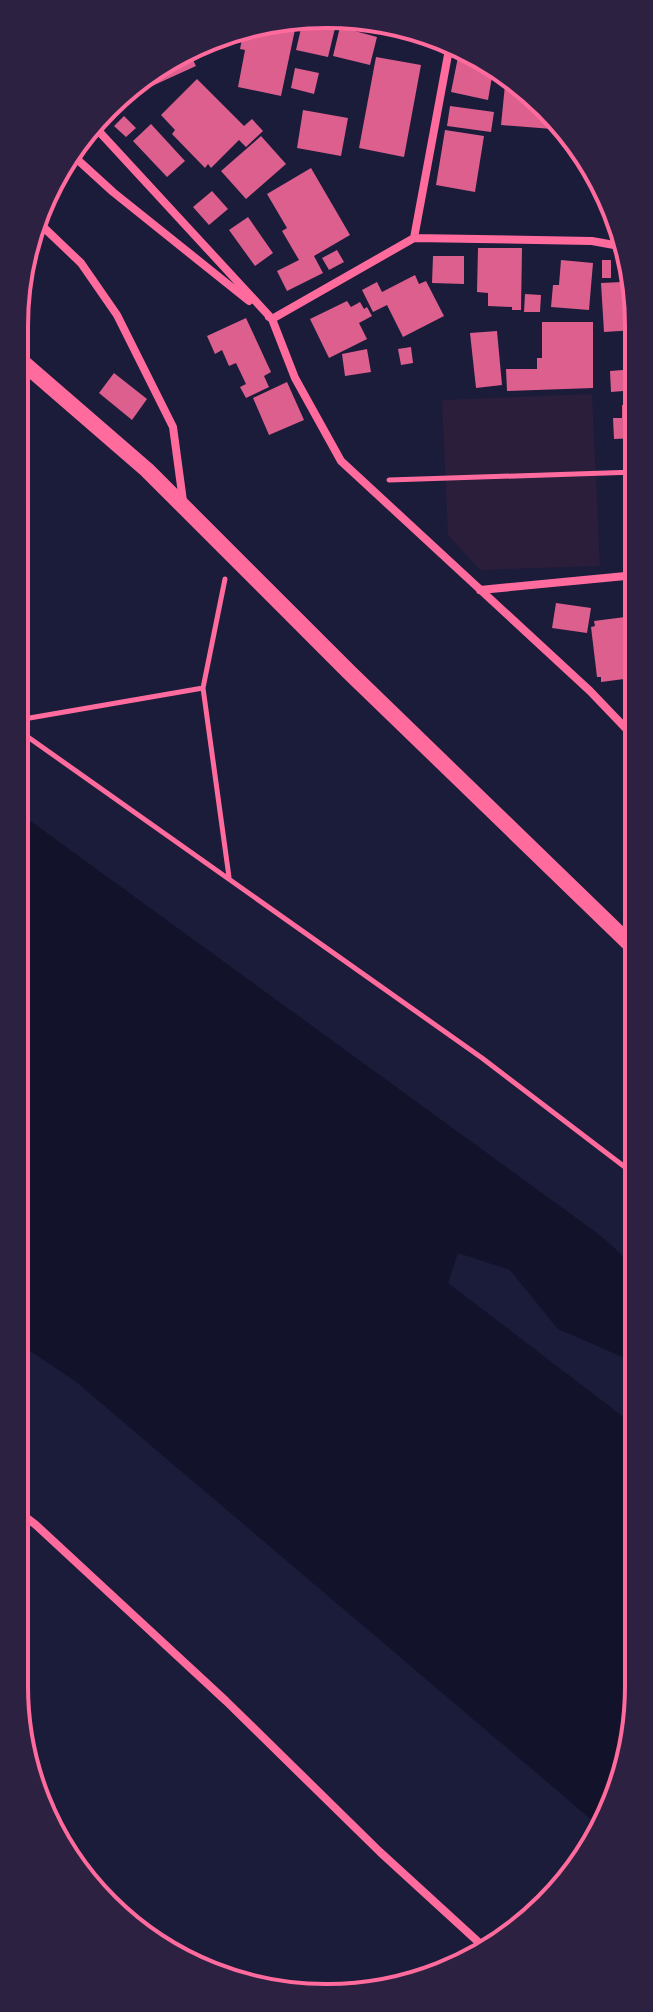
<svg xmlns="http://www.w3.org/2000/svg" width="653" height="2012" font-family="'Sofia Sans Condensed',sans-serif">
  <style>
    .green { fill: #2a1e3b }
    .water { fill: #12122b }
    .building { fill: #dd5f8e }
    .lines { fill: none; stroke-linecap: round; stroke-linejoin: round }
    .path { stroke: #ff6b9d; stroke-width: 5 }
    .minor { stroke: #ff6b9d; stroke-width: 8 }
    .secondary { stroke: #ff6b9d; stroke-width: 16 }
    .rim { fill: none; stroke: #ff6b9d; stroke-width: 4 }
  </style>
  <rect width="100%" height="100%" fill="#1b1b3a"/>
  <path class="green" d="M592 394 600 566 480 570 448 535 442 400Z"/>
  <path class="water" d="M18 812 601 1236 634 1266V1362L558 1329 510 1270 458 1253 448 1283 634 1425 633 1747 600 1827 75 1381 15 1341Z"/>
  <path class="building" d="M266 20H297L281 96 238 87 245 50 240 49 244 29Z
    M303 20H337L328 57 296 50Z
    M340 27 377 37 370 65 333 56Z
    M460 47 482 56 494 65 488 100 451 92Z
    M189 52 196 66 152 86 146 73 153 66Z
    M376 57 421 65 404 157 359 148Z
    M295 68 319 73 314 94 291 88Z
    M509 78 553 113 552 129 501 125 505 85H509Z
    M197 79 244 126 252 119 263 131 246 147 239 140 211 168 208 164 205 168 172 134 175 130 161 115Z
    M450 106 494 112 491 132 447 126Z
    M303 110 348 118 341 156 297 148Z
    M124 116 136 128 126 137 114 126Z
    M151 124 185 161 167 177 133 141Z
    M445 130 484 136 475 192 436 185Z
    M261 136 286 164 246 199 221 171Z
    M311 168 350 235 314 256 323 273 287 291 277 271 299 260 282 231 287 228 267 194Z
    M212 191 228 209 209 225 193 207Z
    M248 217 273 253 255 266 229 230Z
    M478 248H522L521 310H512V307L488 306V293L477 292Z
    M337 250 344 262 329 270 322 258Z
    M433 256H464V284L432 283Z
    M561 260 593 263 589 310 551 307 553 285H559Z
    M602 260H611V278H602Z
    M415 275 419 284 426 281 444 316 403 337 387 305 373 312 362 290 377 282 382 292Z
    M622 282 624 314 636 313V330L604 332 601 283Z
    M525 294 541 295 540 312H524Z
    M347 301 351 307 360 302 364 309 367 307 372 316 359 323 367 339 329 358 310 319Z
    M246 318 271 372 264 376 269 387 246 398 240 387 246 384 236 363 229 366 222 350 215 354 207 336Z
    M542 322H593V388L507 391 506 369H537V358H542Z
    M497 331 502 385 476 388 470 333Z
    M411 347 413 363 401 365 398 349Z
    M367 349 371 372 345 376 342 354Z
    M636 369V390L611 392 610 371Z
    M114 373 147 399 132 420 99 393Z
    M287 382 304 420 269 435 253 398Z
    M636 404V438L614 439 613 418H622V405Z
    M628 499H636V539L632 540Z
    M556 603 591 608 587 633 552 628Z
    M625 617 632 678 601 682V677H597L591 627 595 626 594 621Z"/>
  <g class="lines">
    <path class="path" d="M389 480 636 472
      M225 579 203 688 229 877
      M18 720 203 688
      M18 730 482 1058 634 1174"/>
    <path class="minor" d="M94 126 272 319 295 378 341 461 590 691 635 738
      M68 151 113 192 249 301
      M38 222 81 263 117 315 173 427 183 501
      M414 238 592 241 625 247
      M269 317 272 319 414 238 450 44
      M480 590 636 575
      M15 1509 36 1525 226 1701 380 1852 486 1949"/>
    <path class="secondary" d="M20 360 147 470 349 672 635 949"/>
  </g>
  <path d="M0 0H653V2012H0ZM326 28H327A298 298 0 0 1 625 326V1686A298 298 0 0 1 327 1984H326A298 298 0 0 1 28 1686V326A298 298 0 0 1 326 28Z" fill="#2d2142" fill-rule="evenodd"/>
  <path class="rim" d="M326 28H327A298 298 0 0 1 625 326V1686A298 298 0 0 1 327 1984H326A298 298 0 0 1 28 1686V326A298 298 0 0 1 326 28Z"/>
</svg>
